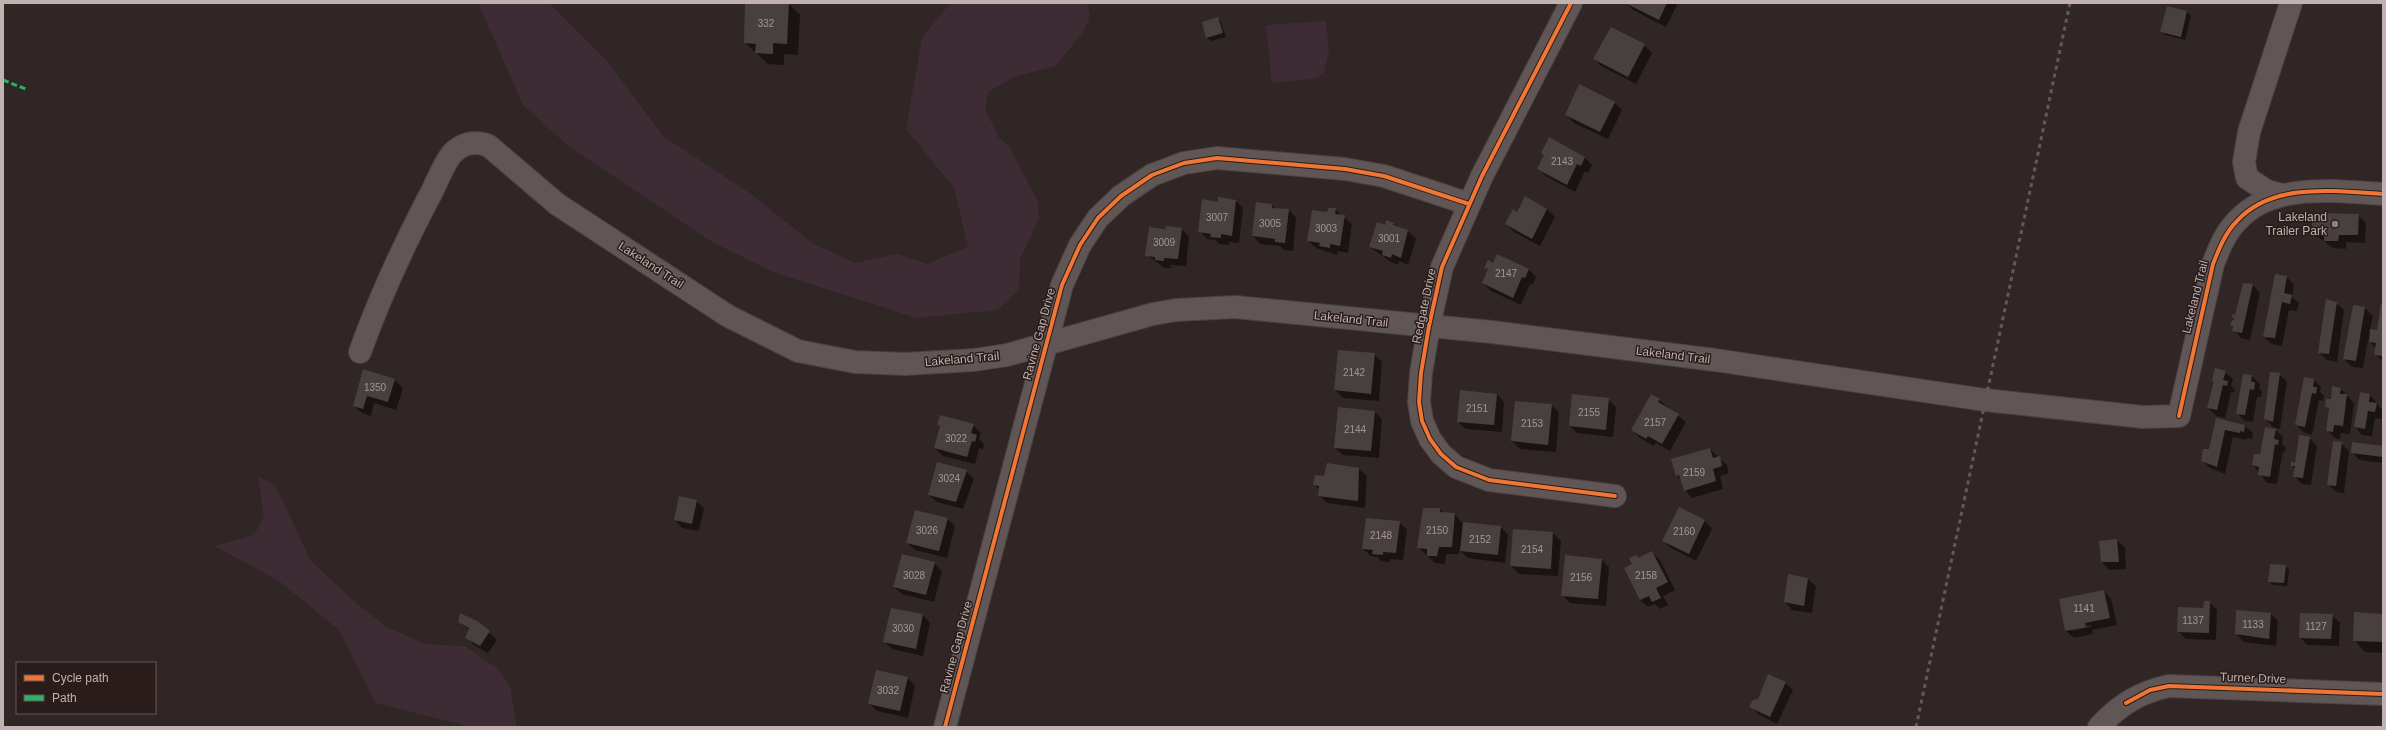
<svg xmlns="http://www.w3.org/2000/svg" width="2386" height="730" font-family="Helvetica,sans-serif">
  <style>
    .green { fill: #3e2c35 }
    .shadow { fill: #0007; fill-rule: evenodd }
    .building { fill: #48403f }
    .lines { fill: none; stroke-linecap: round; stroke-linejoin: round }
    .minor-casing { stroke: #494241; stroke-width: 24 }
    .minor { stroke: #5f5655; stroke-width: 22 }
    .rail { stroke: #625a59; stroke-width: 3; stroke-dasharray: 4 4; stroke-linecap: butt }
    .quiet { stroke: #2db169; stroke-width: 3; stroke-dasharray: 6 3; stroke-linecap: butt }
    .cycleway-casing { stroke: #291c1a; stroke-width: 6 }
    .cycleway { stroke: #f07635; stroke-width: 4 }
    .poi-dot { fill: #8e807f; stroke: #291c1a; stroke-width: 1.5 }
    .labels { text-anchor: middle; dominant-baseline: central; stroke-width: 3; stroke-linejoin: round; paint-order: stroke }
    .number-label { font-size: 10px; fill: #a39593 }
    .poi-label { font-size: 12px; fill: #c1b1af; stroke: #291c1a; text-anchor: end }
    .street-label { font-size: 12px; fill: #c1b1af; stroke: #291c1a }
  </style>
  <rect width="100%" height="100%" fill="#302625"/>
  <path class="green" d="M478 3H549L609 63 663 136 751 194 812 243 855 263 898 254 927 264 968 247 954 188 906 129 922 38 950 3H1087L1090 15 1085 29 1056 66 1014 77 988 92 985 108 998 137 1010 147 1038 202 1039 218 1020 260 1019 290 997 310 917 318 773 272 712 242 567 145 523 105Z
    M1326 21 1329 50 1324 72 1317 78 1272 83 1266 25Z
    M258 476 275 485 311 561 355 602 387 627 425 644 465 646 498 669 510 686 517 727H471L376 703 339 630 279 581 215 546 254 535 264 517Z"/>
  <path class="shadow" d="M746 3H788L800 15 798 55 784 54V65L768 64 745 43Z
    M1626 3H1678L1666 27 1633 10Z
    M2167 7 2187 12 2191 16 2185 40 2165 35 2162 32Z
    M1218 18 1221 22 1226 37 1211 41 1207 38Z
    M1644 45 1652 53 1636 84 1601 66 1594 58Z
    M1615 103 1622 110 1608 139 1574 123 1566 115Z
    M1545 156 1585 158 1592 165 1588 173 1585 171 1575 192 1546 176 1538 169Z
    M1525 197 1547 209 1555 217 1540 246 1514 232 1506 224 1517 213Z
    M1236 201 1243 208 1239 243 1229 242V245L1219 244 1215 240 1207 239 1200 231 1219 203Z
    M1272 205 1275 209 1289 210 1296 218 1293 251 1284 250 1280 246 1260 244 1253 236Z
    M1335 209 1352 224 1348 253 1337 251V255L1316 248 1308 241 1328 213Z
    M2358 215 2366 223 2365 243 2346 242V249L2333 248 2313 233Z
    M1387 222 1408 231 1416 239 1408 265 1399 261 1398 265 1391 262 1370 247 1385 227Z
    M1149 228 1182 229 1189 237 1186 266 1171 265V268H1164L1147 255Z
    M1494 264 1528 269 1536 277 1533 285 1530 284 1521 305 1491 291 1483 283 1488 270 1486 267Z
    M2287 277 2294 285 2292 297 2299 303 2297 311 2289 310 2282 346 2272 344 2264 337Z
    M2253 285 2260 293 2250 340 2241 338 2231 326 2235 319 2233 317 2236 316Z
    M2336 303 2344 310 2337 362 2327 360 2319 352Z
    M2383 305V362L2375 354 2376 348 2368 340 2363 368 2352 367 2344 359 2353 306 2365 308 2373 316 2370 330 2378 331Z
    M1374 354 1382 362 1379 401 1343 398 1335 390Z
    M363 370 395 380 403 388 396 410 374 403 371 416 362 413 354 406Z
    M2225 372 2233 379 2231 386 2235 390 2234 393 2231 392 2225 418 2216 416 2208 408 2215 383 2213 380Z
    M2279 374 2287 382 2280 429 2273 427 2265 419Z
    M2244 375 2252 376 2260 384 2259 388 2262 391 2261 397H2257L2253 422 2245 421 2237 413Z
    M2314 380 2321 387 2320 392 2324 396 2323 401 2319 400 2312 435 2303 432 2296 425Z
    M2333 387 2341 389 2354 403 2350 434 2341 433 2340 439 2335 438 2327 430 2330 410 2326 407 2331 401Z
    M1497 394 1504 402 1502 432 1466 429 1458 422Z
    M2370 395 2383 411 2382 419 2375 418 2372 436 2362 435 2355 427Z
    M1608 399 1616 407 1613 437 1577 433 1570 426Z
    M1659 400 1686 422 1670 451 1656 443 1654 446 1640 438 1632 430Z
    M1516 402 1552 405 1559 413 1556 452 1520 449 1512 441Z
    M1375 412 1382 419 1379 458 1343 455 1335 448Z
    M2216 420 2245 426 2253 433 2252 439 2247 438V440L2233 437 2225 474 2210 468 2202 460 2210 451Z
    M938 425H973L981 433 979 439 984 444 983 449 979 448 975 464 943 456 935 448 941 428Z
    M2276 430 2283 437 2282 444 2286 448 2285 452 2283 451 2277 484 2267 483 2253 465Z
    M2309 438 2317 446 2311 485 2302 484 2294 476 2296 469 2292 466 2295 464Z
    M2341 443 2349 451 2344 493 2336 492 2328 484Z
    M2383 447V463L2359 460 2352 452Z
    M1710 449 1727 465 1729 473 1720 476 1723 489 1692 498 1685 490 1682 481 1677 476Z
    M1359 469 1367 476 1365 508 1327 503 1319 495 1320 490 1314 484 1325 477Z
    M966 471 974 479 963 509 937 502 929 495Z
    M696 501 704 508 699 531 682 528 675 520Z
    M1440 509 1443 513 1455 514 1462 523 1501 527 1508 535 1505 563 1468 558 1459 550V554H1446L1445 564 1435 563 1419 548Z
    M1679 509 1705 521 1712 529 1696 561 1671 548 1663 541Z
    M947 519 955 526 947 558 915 550 907 543Z
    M1399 522 1407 529 1403 560 1390 559V562L1381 561 1377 557 1371 556 1363 549Z
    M1514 530 1553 533 1561 541 1558 576 1519 574 1511 566Z
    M2117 540 2125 548 2126 569 2109 570 2102 562 2100 542Z
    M1652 552 1660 560 1675 590 1663 596 1668 605 1660 609 1655 604 1648 607 1640 600 1636 556 1639 559Z
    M1602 560 1609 567 1606 606 1570 603 1562 595Z
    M934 563 942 571 934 602 902 594 894 587Z
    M2286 566 2289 570 2287 586 2273 585 2269 582Z
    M1789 575 1808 579 1816 586 1812 613 1792 610 1785 602Z
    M2104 591 2111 599 2117 625 2092 630 2093 634 2074 638 2066 631ZM2091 625V627L2071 631V629Z
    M2209 602 2217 610 2216 640 2186 639 2178 631Z
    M2271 614 2278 621 2276 646 2244 642 2236 634Z
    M923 615 930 623 923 656 892 649 884 641Z
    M2332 615 2340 623 2339 646 2307 645 2300 637Z
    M2383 615V653L2365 652 2354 640Z
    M459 621 489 632 497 640 488 653 474 645 467 637 469 630Z
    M908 678 915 686 908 718 877 711 869 703Z
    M1785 683 1793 690 1777 724 1758 714 1751 706Z"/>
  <path class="building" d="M745 3H789L787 44 773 43V54L755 53 756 44 744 43Z
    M1625 3H1667L1659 20Z
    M2167 6 2187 11 2181 37 2160 32Z
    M1218 17 1223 33 1206 38 1202 22Z
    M1611 27 1645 44 1628 77 1593 59Z
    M1579 84 1615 102 1600 132 1565 115Z
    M1549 137 1585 157 1581 166 1577 164 1567 185 1537 169 1544 155 1541 153Z
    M1525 196 1547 209 1532 239 1505 224 1513 209 1517 212Z
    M1218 197 1236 200 1232 236 1221 234V238L1210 237 1211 234 1198 232 1202 199 1218 202Z
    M1256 202 1272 204V208L1289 209 1285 243 1275 242V239L1252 236Z
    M1328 208H1336L1335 214 1345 215 1340 246 1330 244V248L1319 246 1320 243 1307 241 1312 210 1327 212Z
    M2312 213 2359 214 2358 235H2339L2338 241H2324V234H2312Z
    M1386 220 1394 223 1393 225 1408 230 1401 258 1392 254 1391 258 1382 255 1383 251 1369 247 1377 222 1385 225Z
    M1166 226 1182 228 1178 259 1164 258V261L1155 260V257L1145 256 1149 227 1165 229Z
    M1497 254 1529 269 1525 278 1522 277 1513 298 1482 283 1488 269 1484 268 1488 260 1493 263Z
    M2275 274 2287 276 2284 293 2292 295 2290 304 2282 302 2275 338 2263 337Z
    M2243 283 2253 284 2242 333 2232 331 2233 326H2230L2232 320H2234V318L2232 317V314L2235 315Z
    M2326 299 2337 302 2329 354 2318 353Z
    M2381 304H2383V356L2374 355 2376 343 2369 342 2370 329 2377 330Z
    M2353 305 2365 307 2356 361 2343 359Z
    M1338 350 1375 353 1371 394 1334 390Z
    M2215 368 2226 371 2223 380 2228 381 2227 386 2223 385 2217 410 2207 408 2214 381H2212Z
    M363 369 395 379 388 402 367 396 363 409 353 406Z
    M2270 372 2280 373 2273 422 2264 419Z
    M2243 374 2252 375 2251 382H2255L2254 390 2250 389 2245 415 2236 414Z
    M2304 377 2314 379 2313 387H2317L2316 394 2312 393 2305 427 2295 425Z
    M2332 386 2341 388 2340 394H2347L2343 426 2334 425 2333 432 2326 431 2329 408 2325 407 2326 399H2331Z
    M1460 390 1497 394 1494 425 1457 422Z
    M2360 392 2370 394 2369 402 2377 403 2375 412 2368 411 2365 429 2354 427Z
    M1572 394 1609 398 1606 430 1569 426Z
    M1651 394 1660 399 1658 402 1679 414 1662 444 1648 436 1646 439 1631 430Z
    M1515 401 1552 404 1548 445 1511 441Z
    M1338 407 1375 411 1371 451 1334 448Z
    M940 415 974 424 971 433 977 435 975 442 972 441 967 457 934 448 940 426 937 425Z
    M2216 418 2245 425 2244 432 2240 431V433L2225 430 2217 467 2201 461 2203 449H2209Z
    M2265 427 2276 429 2274 439 2279 440 2278 445 2275 444 2270 477 2258 475 2259 467 2252 465 2254 454H2260Z
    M2299 435 2310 437 2303 478 2293 477 2295 466H2291V462L2295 463Z
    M2333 441 2342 442 2336 486 2327 485Z
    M2352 442 2383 446V457L2351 453Z
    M1710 448 1713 458 1720 456 1722 466 1713 469 1716 481 1684 491 1679 475 1676 476 1671 459Z
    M937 462 967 470 956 502 928 495Z
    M1327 463 1359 468 1358 501 1318 496 1319 486 1313 485 1315 475 1324 476Z
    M679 496 697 500 692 524 674 520Z
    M1679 507 1705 520 1689 554 1662 541Z
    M1423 508H1440V512L1455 513 1452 547H1439L1437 556H1427V549L1417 548Z
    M915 510 948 518 939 551 906 543Z
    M1366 518 1400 521 1396 553 1383 552V555L1372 554 1373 550 1362 549Z
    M1463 522 1501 526 1498 555 1460 551Z
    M1513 529 1553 532 1551 569 1510 566Z
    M2117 539 2119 562H2101L2099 541Z
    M1652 551 1668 582 1656 588 1661 598 1652 602 1649 596 1640 600 1624 568 1632 564 1629 558 1637 555 1638 558Z
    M902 554 935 562 926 595 893 587Z
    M1565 555 1602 559 1598 599 1561 596Z
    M2270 564 2286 565 2284 583 2268 582Z
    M1788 574 1808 578 1804 606 1784 602Z
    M2104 590 2110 618 2085 623 2086 627 2065 631 2059 599Z
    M2204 601H2210L2209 633 2177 632 2178 607 2203 608Z
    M891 608 923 614 916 649 883 642Z
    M2236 610 2271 613 2269 639 2235 634Z
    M2354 612 2383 614V642L2353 641Z
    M460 613 479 622 490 631 480 646 465 638 469 628 458 622Z
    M2300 613 2333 614 2331 639 2299 638Z
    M876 670 908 677 900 711 868 704Z
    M1768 674 1786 682 1770 717 1749 707 1753 700 1758 699Z"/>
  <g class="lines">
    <defs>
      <path id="minor" d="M1571 3 1482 176 1442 267 1429 326 1421 373 1419 402 1422 421 1430 439 1441 454 1456 467 1489 480 1615 496
        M2282 195 2267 191 2247 178 2244 162 2249 132 2291 3
        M360 352C379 299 402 249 428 199 436 185 442 167 451 155 461 143 476 140 489 146L557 204 728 316 798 351 855 362 905 364 974 360 1007 355 1153 314 1176 310 1235 307 1492 332 1715 360 1985 400 2143 417 2179 416 2213 264C2219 249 2225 233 2237 221 2272 182 2335 191 2383 194
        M945 727 1062 285 1080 245 1098 218 1121 196 1152 175 1184 163 1217 158 1345 169 1384 176 1469 204
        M2099 727C2119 705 2140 692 2169 686L2383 694"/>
    </defs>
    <use href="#minor" class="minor-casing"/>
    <use href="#minor" class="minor"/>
    <path class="rail" d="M1916 727 2070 3"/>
    <path class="quiet" d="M3 80 28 90"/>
    <defs>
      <path id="cycleway" d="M1571 3 1482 176 1442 267 1429 326 1421 373 1419 402 1422 421 1430 439 1441 454 1456 467 1489 480 1615 496
        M2179 416 2213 264C2219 249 2225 233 2237 221 2272 182 2335 191 2383 194
        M2126 703 2150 690 2169 686 2383 694
        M945 727 1062 285 1080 245 1098 218 1121 196 1152 175 1184 163 1217 158 1345 169 1384 176 1469 204"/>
    </defs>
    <use href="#cycleway" class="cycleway-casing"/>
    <use href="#cycleway" class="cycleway"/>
  </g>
  <circle class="poi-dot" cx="2335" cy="224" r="4"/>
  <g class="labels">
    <g class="number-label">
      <text x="766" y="23">332</text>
      <text x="1562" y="161">2143</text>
      <text x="1217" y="217">3007</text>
      <text x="1270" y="223">3005</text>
      <text x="1326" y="228">3003</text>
      <text x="1389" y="238">3001</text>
      <text x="1164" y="242">3009</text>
      <text x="1506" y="273">2147</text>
      <text x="1354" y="372">2142</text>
      <text x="375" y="387">1350</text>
      <text x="1477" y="408">2151</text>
      <text x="1589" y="412">2155</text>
      <text x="1655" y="422">2157</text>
      <text x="1532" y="423">2153</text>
      <text x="1355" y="429">2144</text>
      <text x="956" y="438">3022</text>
      <text x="1694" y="472">2159</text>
      <text x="949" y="478">3024</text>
      <text x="927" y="530">3026</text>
      <text x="1437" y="530">2150</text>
      <text x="1684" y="531">2160</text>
      <text x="1381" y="535">2148</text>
      <text x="1480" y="539">2152</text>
      <text x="1532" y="549">2154</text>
      <text x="914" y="575">3028</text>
      <text x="1646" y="575">2158</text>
      <text x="1581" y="577">2156</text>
      <text x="2084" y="608">1141</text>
      <text x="2193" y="620">1137</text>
      <text x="2253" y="624">1133</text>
      <text x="2316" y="626">1127</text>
      <text x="903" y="628">3030</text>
      <text x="888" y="690">3032</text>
    </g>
    <g class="poi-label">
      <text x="2327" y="217">Lakeland<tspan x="2327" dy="14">Trailer Park</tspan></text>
    </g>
    <g class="street-label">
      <text transform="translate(651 265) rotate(33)">Lakeland Trail</text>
      <text transform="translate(2195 297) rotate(-76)">Lakeland Trail</text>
      <text transform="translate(1424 306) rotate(-78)">Redgate Drive</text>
      <text transform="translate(1351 319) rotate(6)">Lakeland Trail</text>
      <text transform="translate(1039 334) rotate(-75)">Ravine Gap Drive</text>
      <text transform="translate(1673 355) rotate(7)">Lakeland Trail</text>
      <text transform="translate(962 359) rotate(-5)">Lakeland Trail</text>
      <text transform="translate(956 647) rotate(-75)">Ravine Gap Drive</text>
      <text transform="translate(2253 678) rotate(2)">Turner Drive</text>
    </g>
  </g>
  <rect width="2386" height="730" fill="none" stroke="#c1b1af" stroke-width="8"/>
  <rect x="16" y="662" width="140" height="52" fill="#291c1a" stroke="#665856"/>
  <rect x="24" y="675" width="20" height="6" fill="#f07635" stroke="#665856"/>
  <text x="52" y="682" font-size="12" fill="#c1b1af">Cycle path</text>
  <rect x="24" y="695" width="20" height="6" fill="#2db169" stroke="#665856"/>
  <text x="52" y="702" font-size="12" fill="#c1b1af">Path</text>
</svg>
